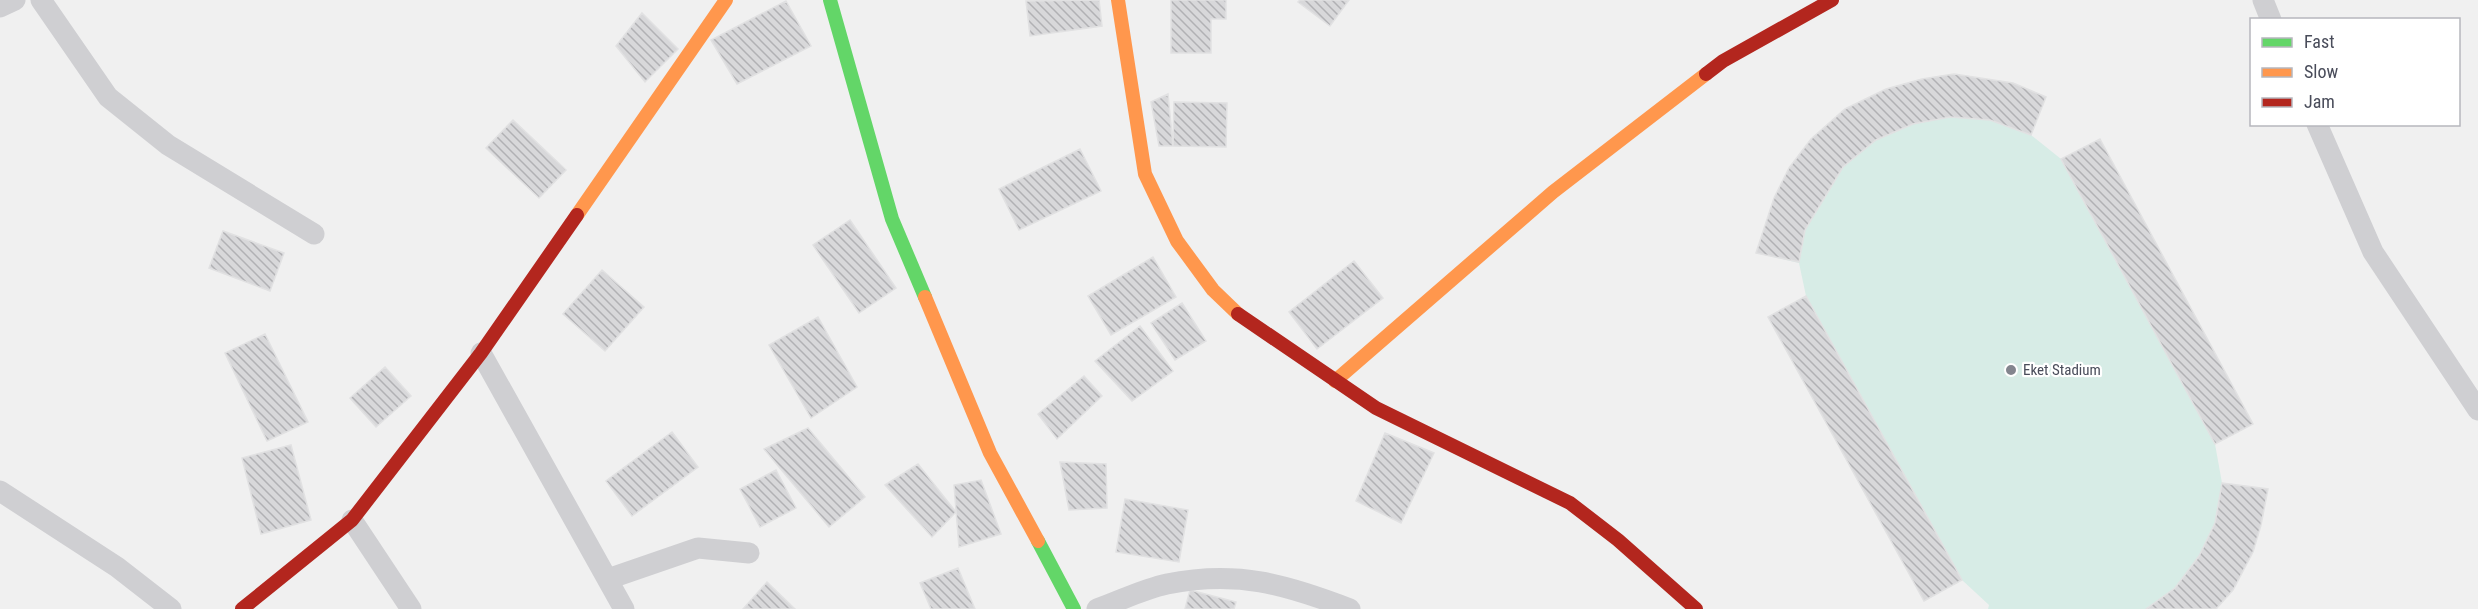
<svg xmlns="http://www.w3.org/2000/svg" width="2478" height="609" font-family="'Roboto Condensed',sans-serif">
  <style>
    .pitch { fill: #d7ece6 }
    .building { fill: url(#building-back-hatch); stroke: #e1e1e2; stroke-width: 1.5 }
    .lines { fill: none; stroke-linecap: round; stroke-linejoin: round }
    .street { stroke: #cfcfd2; stroke-width: 21 }
    .fast { stroke: #63d668; stroke-width: 14 }
    .slow { stroke: #ff974d; stroke-width: 14 }
    .jam { stroke: #b3261e; stroke-width: 14 }
    .poi-dot { fill: #83858e; stroke: #fff; stroke-width: 2 }
    .labels { text-anchor: middle; dominant-baseline: central; stroke-width: 4.5; stroke-linejoin: round; paint-order: stroke }
    .poi-label { font-size: 15px; fill: #494c5a; stroke: #fff; text-anchor: start }
  </style>
  <defs>
    <pattern id="building-back-hatch" width="6" height="6" patternUnits="userSpaceOnUse" patternTransform="scale(1.5)"><rect width="6" height="6" fill="#d8d8da"/><path d="M-1 5l2 2M0 0l6 6M5-1l2 2" fill="none" stroke="#b1b1b4"/></pattern>
  </defs>
  <rect width="100%" height="100%" fill="#f0f0f0"/>
  <path class="pitch" d="M1954 74 2013 83 2046 97 2031 135 2061 159 2100 139 2253 424 2215 444 2222 483 2268 489C2259 536 2249 572 2216 609H1988L1989 605 1962 580 1924 601 1768 317 1806 296 1799 263 1756 253 1774 198 1845 109 1886 89 1922 79Z"/>
  <path class="building" d="M1099 0 1102 26 1030 36 1026 1Z
    M1171 0H1226V19H1211V53H1171Z
    M1300 0H1349L1330 26 1298 2Z
    M786 1 811 46 737 84 711 40Z
    M642 13 678 49 645 82 616 46Z
    M1954 74 2013 83 2046 97 2031 135 1990 120 1950 117 1913 124 1876 140 1843 167 1805 230 1799 262 1756 253 1774 198 1789 168 1811 139 1845 109 1886 89 1922 79Z
    M1168 94 1173 146H1159L1151 102Z
    M1174 102 1227 103 1226 147 1173 146Z
    M513 120 566 170 539 198 486 148Z
    M2100 139 2253 424 2215 444 2061 159Z
    M1080 149 1101 191 1019 230 999 189Z
    M850 220 896 288 859 313 813 245Z
    M223 231 284 253 270 291 209 268Z
    M1153 257 1176 297 1111 335 1088 296Z
    M1354 261 1383 298 1317 349 1289 312Z
    M602 270 644 307 605 351 563 314Z
    M1806 296 1962 580 1924 601 1768 317Z
    M1182 303 1206 341 1175 360 1151 323Z
    M818 317 857 387 811 418 769 345Z
    M1140 326 1173 371 1132 401 1095 361Z
    M265 334 308 422 267 441 225 353Z
    M385 367 411 396 376 427 350 398Z
    M1084 376 1102 396 1057 439 1038 414Z
    M808 428 865 497 829 527 764 449Z
    M672 432 698 467 632 516 606 481Z
    M1385 433 1434 453 1401 523 1356 501Z
    M291 445 311 520 261 534 242 458Z
    M1060 462 1106 464 1107 508 1069 510Z
    M918 464 956 512 932 537 885 485Z
    M776 470 796 508 760 527 740 489Z
    M981 480 1001 534 959 547 954 485Z
    M2222 483 2268 489 2261 525 2253 552 2233 590 2216 609H2146L2175 588 2199 556 2215 523Z
    M1125 499 1188 510 1179 562 1116 552Z
    M958 568 975 609H931L920 583Z
    M767 582 795 609H743Z
    M1190 590 1236 602 1234 609H1185Z"/>
  <g class="lines">
    <path class="street" d="M41 0 108 97 168 145 314 234
      M2263 0 2271 20
      M0 7 15 0
      M2317 124 2373 252 2478 410
      M481 353 624 609
      M0 491 117 567 171 609
      M352 520 411 609
      M608 579 698 548 749 553
      M1097 609C1120 601 1143 589 1167 584 1237 570 1285 584 1350 609"/>
    <path class="fast" d="M830 0 892 219 925 297
      M1038 541 1074 609"/>
    <path class="slow" d="M1118 0 1145 174 1177 241 1213 290 1238 314
      M577 215 726 0
      M925 297 990 453 1038 541
      M1335 381 1553 192 1706 74"/>
    <path class="jam" d="M1706 74 1723 61 1832 0
      M1238 314 1376 408 1570 503 1618 540 1696 609
      M242 609 352 520 481 353 577 215"/>
  </g>
  <circle class="poi-dot" cx="2011" cy="370" r="6"/>
  <g class="labels">
    <g class="poi-label">
      <text x="2023" y="370">Eket Stadium</text>
    </g>
  </g>
  <rect x="2250" y="18" width="210" height="108" fill="#ffffff" stroke="#b6b7bd" stroke-width="1.5"/>
  <rect x="2262" y="38" width="30" height="9" fill="#63d668" stroke="#b6b7bd" stroke-width="1.5"/>
  <text x="2304" y="48" font-size="18" fill="#494c5a">Fast</text>
  <rect x="2262" y="68" width="30" height="9" fill="#ff974d" stroke="#b6b7bd" stroke-width="1.5"/>
  <text x="2304" y="78" font-size="18" fill="#494c5a">Slow</text>
  <rect x="2262" y="98" width="30" height="9" fill="#b3261e" stroke="#b6b7bd" stroke-width="1.5"/>
  <text x="2304" y="108" font-size="18" fill="#494c5a">Jam</text>
</svg>
